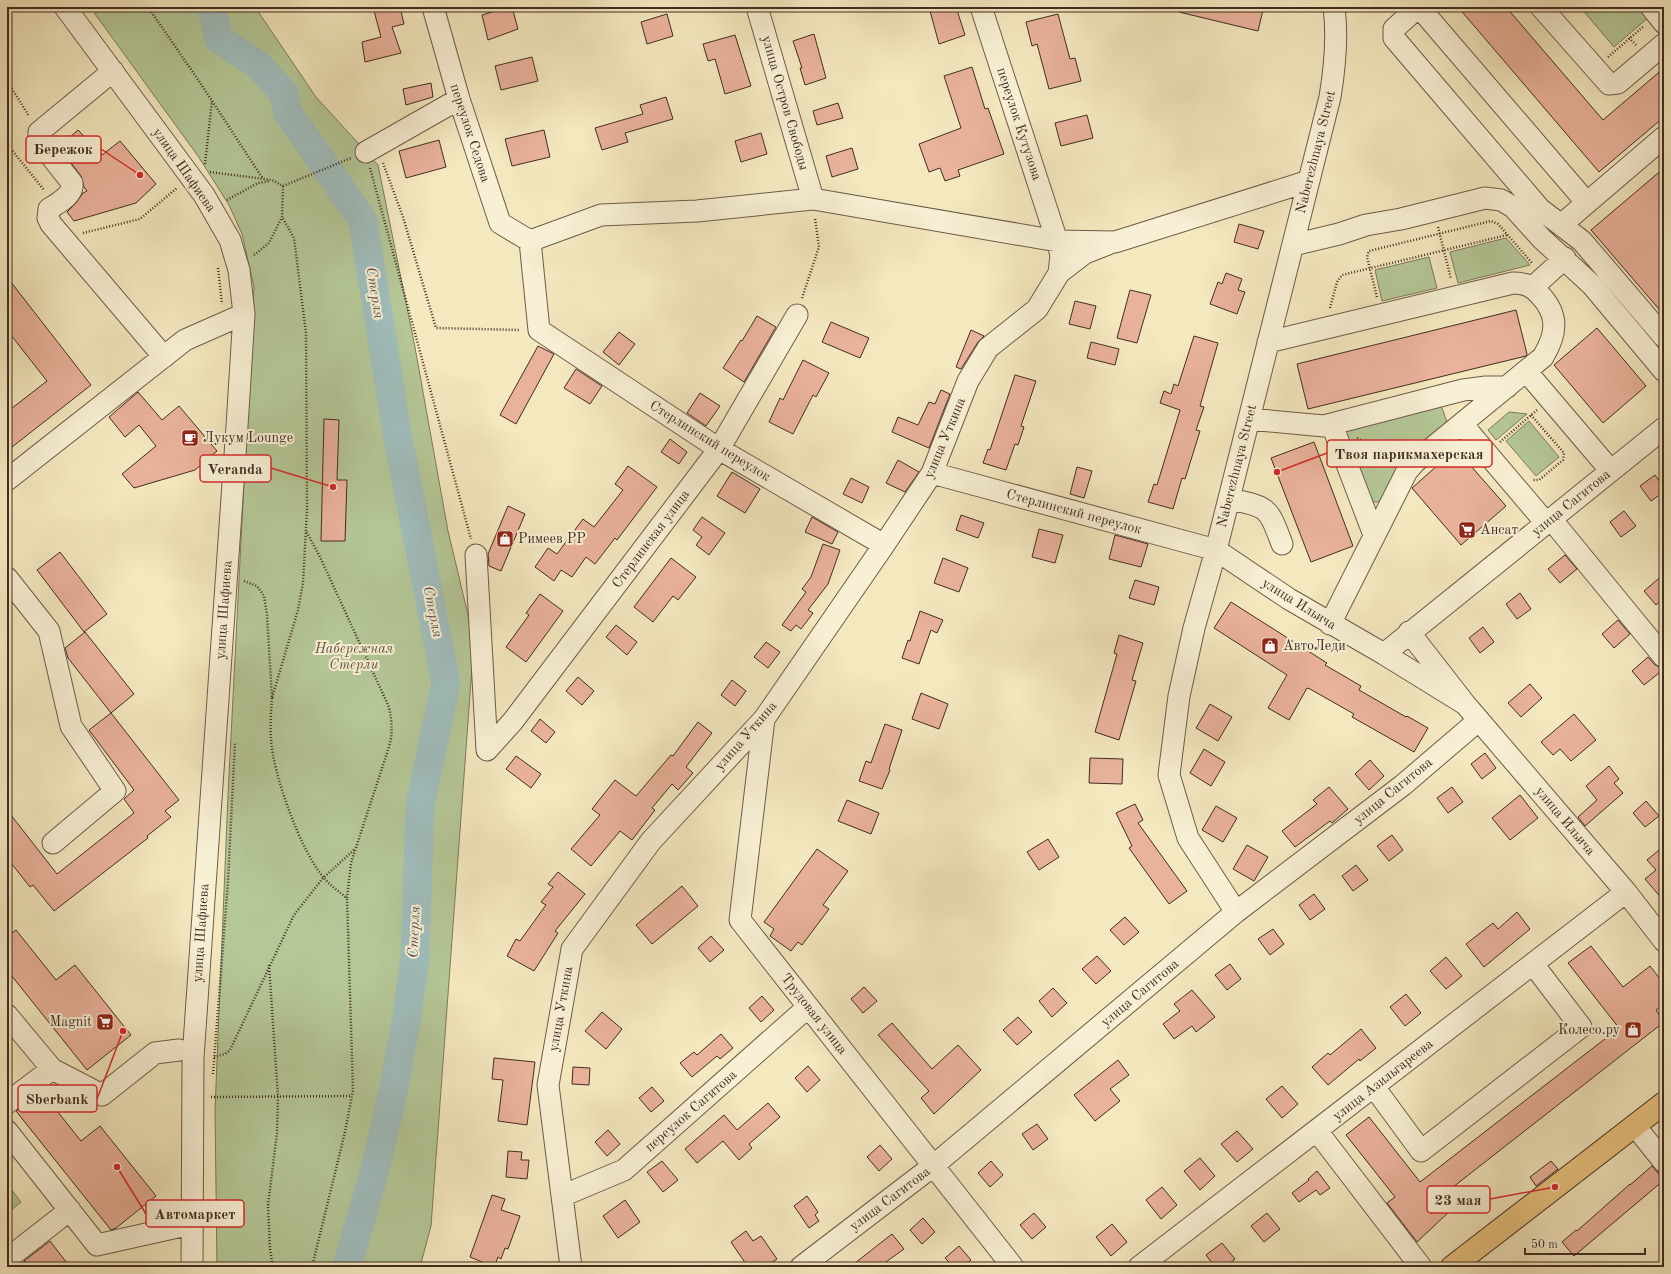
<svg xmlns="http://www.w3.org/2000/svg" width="1671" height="1274" font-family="'Old Standard TT',serif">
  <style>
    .green { fill: #b5c797; stroke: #7c7a5d }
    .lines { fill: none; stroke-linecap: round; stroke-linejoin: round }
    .river { stroke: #a0bdbc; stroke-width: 29 }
    .building { fill: #e9b29b; stroke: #422c23 }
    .minor-casing { stroke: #6e5b4a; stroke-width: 23 }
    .major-casing { stroke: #422c23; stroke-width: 24 }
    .path { stroke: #422c23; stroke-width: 2.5; stroke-dasharray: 1 2; stroke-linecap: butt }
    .minor { stroke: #f8f0d5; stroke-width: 21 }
    .major { stroke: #eac480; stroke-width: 22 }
    .labels { text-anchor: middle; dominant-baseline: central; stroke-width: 4; stroke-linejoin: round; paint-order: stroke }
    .street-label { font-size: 14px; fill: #422c23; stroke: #f8f0d5 }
    .poi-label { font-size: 14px; fill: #422c23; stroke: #f8f0d5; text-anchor: start }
    .park-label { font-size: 14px; font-style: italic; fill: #5f5340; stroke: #f8f0d5 }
    .water-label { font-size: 15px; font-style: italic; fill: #5a5049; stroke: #f8f0d5 }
    .leader { fill: none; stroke: #d62828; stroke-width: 1.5 }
    .callout-dot { fill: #d62828; stroke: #f8f0d5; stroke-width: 1.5 }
    .callout { fill: #f8f0d5; stroke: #d62828; stroke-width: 1.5 }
    .callout-label { font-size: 15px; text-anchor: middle; font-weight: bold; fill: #422c23 }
  </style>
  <rect width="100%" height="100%" fill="#f4e8bf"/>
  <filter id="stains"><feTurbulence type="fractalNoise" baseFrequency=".005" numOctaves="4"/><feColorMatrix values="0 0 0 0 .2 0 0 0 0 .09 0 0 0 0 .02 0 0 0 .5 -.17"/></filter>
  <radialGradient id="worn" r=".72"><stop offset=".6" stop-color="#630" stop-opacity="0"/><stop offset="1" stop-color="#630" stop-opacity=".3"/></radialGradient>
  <path class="green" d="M90 7H255L316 97 378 165 414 342 448 531 474 640 431 1226 420 1267H217L215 1110 228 795 254 287 242 234 229 205 198 156Z
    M1580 7H1641L1649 17 1614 47Z
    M1506 238 1530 265 1458 283 1450 252Z
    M1429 257 1437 288 1382 301 1375 270Z
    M1439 406 1442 408 1447 422 1404 458 1382 498 1378 502H1372L1344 431Z
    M1509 412 1527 414 1496 440 1488 430Z
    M1529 421 1559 457 1536 476 1506 441Z
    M7 1184 21 1202 10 1211 7 1207Z"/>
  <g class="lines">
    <path class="river" d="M211 7 219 39 257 64 284 93 287 111 363 221 397 433 446 683 420 805 415 957 407 1016 393 1093 375 1169 347 1267"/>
  </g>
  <path class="building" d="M373 7H400L404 24 392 27 401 53 365 62 362 42 381 37Z
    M508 7H512L518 29 488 40 482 15Z
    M929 7H956L965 35 939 44Z
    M1179 7H1253L1263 10 1258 31 1179 12Z
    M1458 7H1506L1603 120 1664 68V117L1599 172Z
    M667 14 673 36 647 44 641 22Z
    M1058 14 1070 59 1075 58 1081 81 1049 89 1037 44 1032 46 1026 22Z
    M814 34 826 78 805 85 800 68H802L793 41Z
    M735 35 751 86 725 94 715 59 708 61 703 44Z
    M532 57 538 81 501 90 495 66Z
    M972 67 985 109 988 108 1004 154 958 170 960 176 945 181 940 168 929 172 919 144 961 128 944 76Z
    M431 83 433 97 406 105 403 89Z
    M666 97 673 119 625 133 628 142 602 150 595 128 643 114 640 105Z
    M838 103 843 118 817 125 813 111Z
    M1087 115 1093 138 1061 146 1055 123Z
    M78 130 102 155 120 141 156 184 136 203 74 221 67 212 76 203 83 193 87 191 84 187 81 176 59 147Z
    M544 130 550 157 512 166 505 139Z
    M761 133 767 154 741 162 735 141Z
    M439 140 446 167 406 178 399 151Z
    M852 148 858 169 832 177 826 156Z
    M1664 168V315L1591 230Z
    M1239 224 1264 231 1258 249 1234 242Z
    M1226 273 1242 279 1238 290 1245 292 1237 314 1210 304 1218 282 1222 284Z
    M7 277 91 385 7 451V412L47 381 7 330Z
    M1130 290 1151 295 1137 343 1117 338Z
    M1075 301 1096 306 1090 329 1069 324Z
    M1516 310 1527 354 1526 356 1308 409 1297 364Z
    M757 316 776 327 744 382 723 368 741 340 742 341Z
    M831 322 869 338 860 358 822 342Z
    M1597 328 1646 386 1603 423 1554 365Z
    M971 330 984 336 978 342 961 369 956 367Z
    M619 332 635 344 619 365 603 352Z
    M1194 336 1218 343 1200 406 1204 407 1196 430 1200 431 1185 479 1182 478 1173 509 1148 502 1154 484 1157 485 1180 410 1160 403 1164 391 1171 394 1174 384 1178 386Z
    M1091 342 1119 349 1115 365 1087 358Z
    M538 346 554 354 516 424 500 415Z
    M803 360 829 373 816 397 813 395 793 434 769 422 780 398 783 400Z
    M576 369 602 386 590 404 564 388Z
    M1015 375 1036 381 1021 426 1024 427 1018 445 1015 444 1006 470 983 463 988 449 990 450Z
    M941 390 950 394 929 448 892 432 898 417 918 425 929 402 935 404Z
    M138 392 162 420 179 406 217 451 195 470 134 488 122 474 156 446 139 425 125 437 109 417Z
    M700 393 720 406 706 426 687 413Z
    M324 419 339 420 337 480H347L345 541H321Z
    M670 439 687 452 679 464 661 452Z
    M1314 442 1353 546 1311 562 1271 458Z
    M1456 449 1506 506 1461 545 1412 488Z
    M898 460 919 472 905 492 886 483Z
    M628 466 657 487 617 540 615 538 595 564 586 557 572 577 561 570 554 581 535 567 548 548 557 554 583 519 594 527 623 490 615 484Z
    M1077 467 1092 471 1084 498 1070 494Z
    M732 472 760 489 745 513 717 496Z
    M1655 475 1664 488V492L1651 501 1640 486Z
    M851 478 869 487 862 503 843 494Z
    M508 506 525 514 501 571 489 566 488 554Z
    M1624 511 1636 526 1621 537 1610 522Z
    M961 515 984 523 978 538 956 530Z
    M702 517 725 533 709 555 696 545 702 537 693 530Z
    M812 517 838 532 832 544 805 532Z
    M1039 529 1063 535 1055 563 1032 557Z
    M1115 535 1148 544 1141 567 1109 559Z
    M823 544 840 550 828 584 808 610 813 613 801 629 796 625 791 631 782 625 806 592 802 589 811 577Z
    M60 552 107 614 84 632 37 570Z
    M1565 555 1577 569 1560 583 1548 569Z
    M671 558 696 577 678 600 673 596 653 622 634 607Z
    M943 558 968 568 959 592 934 583Z
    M1664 574V598L1656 605 1644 591Z
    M1135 580 1159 587 1154 605 1129 598Z
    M1520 593 1531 609 1517 619 1506 604Z
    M540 594 563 611 526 662 506 647 529 615 526 613Z
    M1231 602 1327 663 1325 665 1361 686 1359 690 1406 717 1407 716 1428 728 1414 752 1352 717 1354 714 1310 689 1307 688 1289 720 1268 708 1287 675 1214 628Z
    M920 611 943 620 937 633 931 630 919 664 902 658 908 640 910 641Z
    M1618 620 1630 634 1614 648 1602 634Z
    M616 625 637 642 627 655 606 637Z
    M1483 627 1494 642 1480 653 1469 638Z
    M85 632 134 694 111 713 68 658 65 648Z
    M1119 635 1143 643 1132 680 1136 681 1119 740 1095 732 1117 654 1114 653Z
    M766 642 780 652 768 668 754 657Z
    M1648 657 1655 665 1664 669 1644 685 1632 671Z
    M578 677 594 691 582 705 566 691Z
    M732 680 746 691 735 706 721 695Z
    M1530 684 1542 698 1521 717 1508 703Z
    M921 693 948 704 939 729 912 719Z
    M1210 704 1232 717 1218 741 1196 728Z
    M111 713 179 800 165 811 171 817 147 836 148 838 54 911 33 885 30 887 7 858V810L57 874 134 813 124 799 134 790 89 730Z
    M1574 714 1596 740 1571 761 1560 749 1553 755 1541 742Z
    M540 719 555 732 546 743 531 731Z
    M698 722 712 733 686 767 693 773 678 790 672 784 652 808 655 810 632 840 620 831 591 866 571 849 600 815 592 809 615 780 636 796 671 755 673 756Z
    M885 724 902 730 889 769 890 770 882 789 859 781 866 761 871 763Z
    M1204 749 1225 762 1211 786 1190 773Z
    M1485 753 1496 768 1482 779 1471 764Z
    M516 756 541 774 531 788 506 769Z
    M1090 758 1123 759 1122 784 1089 783Z
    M1370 760 1384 776 1369 790 1355 774Z
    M1609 766 1619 779 1614 783 1623 793 1585 826 1578 817 1597 800 1586 786Z
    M1329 787 1348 809 1332 823 1330 821 1295 847 1282 831 1317 804 1313 800Z
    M1452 787 1463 802 1448 813 1437 798Z
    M1520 795 1538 818 1510 840 1492 818Z
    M847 800 879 813 871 834 838 821Z
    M1646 801 1659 816 1645 827 1633 813Z
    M1135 804 1143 820 1138 823 1187 891 1169 904 1129 848 1132 846 1116 813Z
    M1216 806 1237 818 1223 842 1202 830Z
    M1392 835 1403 850 1389 861 1377 846Z
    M1048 839 1059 857 1039 870 1027 852Z
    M1247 845 1268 857 1254 881 1233 869Z
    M1664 846V901L1645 879 1656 870 1647 860Z
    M817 849 848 871 823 905 829 909 802 945 798 942 791 951 770 936 774 929 764 922Z
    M1356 865 1368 880 1353 891 1342 876Z
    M558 872 585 894 555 931 558 933 534 971 507 956 516 939 520 941 546 905 541 902 553 887 548 884Z
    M682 886 698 906 652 944 636 925Z
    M1314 894 1325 909 1310 920 1299 905Z
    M1517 912 1530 929 1484 967 1466 944 1493 923 1498 929Z
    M1125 917 1139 932 1124 945 1110 930Z
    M1273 929 1284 944 1270 955 1258 939Z
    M16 930 56 980 75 965 131 1035 87 1070 7 970V937Z
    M711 936 724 950 710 962 698 948Z
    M1591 946 1623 987 1650 966 1664 984V1004L1656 1010 1664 1022 1439 1198 1450 1211 1417 1242 1387 1203 1395 1197 1346 1135 1369 1117 1420 1182 1619 1028 1568 963Z
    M1097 956 1111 971 1096 984 1082 969Z
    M1446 957 1462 976 1446 989 1430 971Z
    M1230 964 1241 979 1227 990 1215 975Z
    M864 987 877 1001 863 1013 851 999Z
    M1053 988 1067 1003 1052 1017 1039 1001Z
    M1192 990 1215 1017 1196 1032 1192 1026 1174 1039 1163 1024 1180 1011 1174 1004Z
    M1406 994 1421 1013 1405 1026 1390 1007Z
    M762 996 774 1010 761 1022 749 1008Z
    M602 1012 622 1029 606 1049 585 1031Z
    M1018 1017 1032 1032 1017 1045 1003 1030Z
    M892 1023 932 1069 958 1045 981 1070 934 1114 921 1098 929 1091 878 1035Z
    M1361 1029 1376 1048 1360 1061 1359 1059 1328 1085 1312 1067 1328 1053 1330 1055Z
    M721 1034 733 1048 720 1059 717 1056 692 1077 680 1063 694 1052 697 1055Z
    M494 1058 535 1062 527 1125 498 1121 503 1080 492 1079Z
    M1118 1060 1129 1075 1110 1089 1120 1101 1095 1121 1074 1095Z
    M808 1066 820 1080 807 1092 795 1078Z
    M573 1067 590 1068 589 1085 572 1084Z
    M1282 1086 1298 1104 1282 1118 1266 1099Z
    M652 1087 664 1101 651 1112 639 1098Z
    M42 1092 81 1141 100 1126 156 1196 116 1228 111 1230 16 1111Z
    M768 1103 780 1117 749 1144 752 1148 739 1160 723 1141 697 1163 685 1149 724 1115 737 1130Z
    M1037 1124 1048 1139 1033 1150 1022 1134Z
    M608 1130 620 1144 607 1156 595 1142Z
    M1237 1131 1253 1149 1237 1162 1221 1144Z
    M880 1145 892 1159 879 1171 867 1157Z
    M508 1151 522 1152 521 1160H529L527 1179 506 1177Z
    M1200 1158 1215 1176 1200 1190 1184 1171Z
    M662 1161 678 1180 663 1192 647 1172Z
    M991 1161 1003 1175 990 1187 978 1173Z
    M1551 1161 1558 1169 1536 1186 1530 1177Z
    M1652 1166 1664 1180 1574 1256 1562 1242 1576 1230 1577 1231 1630 1184V1185Z
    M1317 1171 1330 1188 1320 1195 1316 1190 1299 1202 1292 1193 1309 1180 1308 1179Z
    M1162 1187 1177 1205 1161 1219 1146 1200Z
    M492 1195 505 1199 501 1210 520 1216 508 1249 505 1248 501 1259 498 1257 494 1267 470 1257Z
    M807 1196 818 1212 815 1215 819 1221 809 1228 794 1206Z
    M625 1200 640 1222 618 1238 603 1216Z
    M1034 1213 1046 1227 1032 1239 1020 1225Z
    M1267 1213 1280 1229 1264 1242 1251 1226Z
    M923 1218 935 1232 922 1244 910 1230Z
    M1112 1224 1127 1242 1111 1256 1096 1237Z
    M746 1231 753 1241 761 1236 777 1259 765 1267H748L731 1242Z
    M892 1234 904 1249 879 1267H850Z
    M50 1241 70 1267H29L24 1261Z
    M1222 1243 1235 1259 1225 1267H1215L1206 1255Z
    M959 1246 971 1260 963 1267H954L945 1258Z"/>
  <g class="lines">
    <defs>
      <path id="minor" d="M65 7 204 195 230 240 239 270 244 314 237 426 193 1058 192 1267
        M433 7 459 99 500 223 530 241
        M757 7 813 199
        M1418 7 1394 29V38L1540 209 1561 225
        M1419 7 1587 203
        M1541 7 1609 84 1618 83 1664 44
        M1651 7 1664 23
        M113 71 39 132V141L72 183C74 195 58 203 49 209L48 218 51 224 164 357
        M1664 137 1561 225 1582 241 1664 337
        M366 152 459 99
        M530 241 601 215 697 211 813 199 1057 241 1115 242 1309 181
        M530 241 539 330 719 449 884 545
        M1293 245 1339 234 1366 225 1401 219 1485 198 1501 200 1513 207 1542 239 1592 285 1664 371
        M1059 273 1085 253 1108 244
        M1533 287 1565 258
        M1268 342 1513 283C1525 283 1532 286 1540 295 1559 315 1557 334 1543 357L1415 462 1407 471 1330 624
        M1526 371 1611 471
        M1249 419 1324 426 1463 390 1486 387H1507
        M1462 424 1546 523
        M1332 425 1374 535
        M932 473 1216 550 1289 599 1384 654 1465 704
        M7 480 185 340 244 314
        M1229 499C1269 507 1268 507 1282 544
        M1551 519 1664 657
        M476 555 487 750
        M7 578 49 631 71 726 115 791 53 843
        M1409 632 1465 704 1626 892 1664 941
        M1384 654 1664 428
        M764 719 740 920 1013 1267
        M487 750 513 721 719 449 797 315
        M1236 912 1188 838 1169 775 1179 696 1194 628 1216 550 1330 97C1335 67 1338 38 1334 7
        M7 1015 52 1069
        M1374 1087 1421 1151 1581 1027 1533 964
        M7 1103 52 1069 102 1095 155 1053 179 1050
        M1635 1126 1664 1162
        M7 1131 97 1245 191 1224
        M1317 1131 1421 1267
        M562 1196 624 1170 808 1007
        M7 1259 70 1210
        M571 1267 548 1085 572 949 651 841 764 719 884 545 932 473 968 381 988 348 1037 309 1059 273 1061 255 1057 241 981 7
        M801 1267 933 1166 1236 912 1403 785 1479 720
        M1139 1267 1626 892"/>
      <path id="major" d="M1452 1267 1664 1103"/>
    </defs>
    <use href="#minor" class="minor-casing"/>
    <use href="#major" class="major-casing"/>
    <path class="path" d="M148 7 203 87 263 179
      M1629 38 1636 45
      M1608 57 1644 26
      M7 81 29 116
      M7 144 44 190
      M383 163 403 217 436 328 520 330
      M205 164 212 101
      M370 168 471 539
      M210 172 272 180 283 186
      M283 186 351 158
      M227 200 258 183 270 181
      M1438 227 1451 279
      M83 233 140 219 177 188
      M254 255 269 243 282 217 283 186
      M218 268 222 304
      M1377 297 1367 257 1369 251 1491 221 1498 224 1532 263
      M802 298 819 247 815 218
      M1330 308 1337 282 1342 275 1507 235
      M1531 415 1564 453 1563 460 1539 480H1533
      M1357 438 1395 458
      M1500 442 1537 410
      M244 581 257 586 264 596 267 615 272 698 298 610 303 583 307 509 306 333 294 238 282 217
      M272 698C271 711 270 725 271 738 272 772 301 852 324 878 330 885 339 892 347 898L351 863 389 747C393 733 392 722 389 707L320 557 306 531
      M269 965 278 1097 277 1133 268 1205 270 1249 273 1267
      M214 1057 225 1054 230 1050 294 915 323 878 355 849
      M213 1074 228 881 235 742
      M211 1097 352 1096
      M312 1267 345 1132 353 1090 347 898"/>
    <use href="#minor" class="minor"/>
    <use href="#major" class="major"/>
  </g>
  <defs>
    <symbol id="cafe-square" viewBox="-11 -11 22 22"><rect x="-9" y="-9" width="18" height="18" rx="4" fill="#8f2418" stroke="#f8f0d5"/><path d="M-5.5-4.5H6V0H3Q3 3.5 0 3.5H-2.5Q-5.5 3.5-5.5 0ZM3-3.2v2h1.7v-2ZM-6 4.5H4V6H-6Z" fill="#fff"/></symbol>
    <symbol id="supermarket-square" viewBox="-11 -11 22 22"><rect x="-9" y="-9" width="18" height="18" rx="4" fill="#8f2418" stroke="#f8f0d5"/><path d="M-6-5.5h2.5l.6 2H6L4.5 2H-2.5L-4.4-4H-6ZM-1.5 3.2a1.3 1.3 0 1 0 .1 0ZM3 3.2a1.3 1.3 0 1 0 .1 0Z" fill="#fff"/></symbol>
    <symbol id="shop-square" viewBox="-11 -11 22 22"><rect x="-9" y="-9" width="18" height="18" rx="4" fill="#8f2418" stroke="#f8f0d5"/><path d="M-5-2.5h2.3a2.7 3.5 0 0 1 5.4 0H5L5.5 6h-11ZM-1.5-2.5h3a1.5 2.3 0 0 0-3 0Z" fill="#fff"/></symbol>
  </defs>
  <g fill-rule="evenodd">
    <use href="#cafe-square" x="180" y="428" width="20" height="20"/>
    <use href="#supermarket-square" x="1457" y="520" width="20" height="20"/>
    <use href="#shop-square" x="495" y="529" width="20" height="20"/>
    <use href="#shop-square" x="1260" y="636" width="20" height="20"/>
    <use href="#supermarket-square" x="95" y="1012" width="20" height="20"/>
    <use href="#shop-square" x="1623" y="1020" width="20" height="20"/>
  </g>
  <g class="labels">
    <g class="street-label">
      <text transform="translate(785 103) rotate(74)">улица Остров Свободы</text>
      <text transform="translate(1019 124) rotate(72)">переулок Кутузова</text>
      <text transform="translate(470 133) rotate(72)">переулок Седова</text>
      <text transform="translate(1316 152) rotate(-76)">Naberezhnaya Street</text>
      <text transform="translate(184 170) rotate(55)">улица Шафиева</text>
      <text transform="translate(945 438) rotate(-67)">улица Уткина</text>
      <text transform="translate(710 441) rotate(32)">Стерлинский переулок</text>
      <text transform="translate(1237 466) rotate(-76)">Naberezhnaya Street</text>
      <text transform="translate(1571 503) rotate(-39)">улица Сагитова</text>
      <text transform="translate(1074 512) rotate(15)">Стерлинский переулок</text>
      <text transform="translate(651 539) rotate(-53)">Стерлинская улица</text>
      <text transform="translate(1299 604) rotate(32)">улица Ильича</text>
      <text transform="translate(224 610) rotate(-86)">улица Шафиева</text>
      <text transform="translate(746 736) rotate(-49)">улица Уткина</text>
      <text transform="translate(1393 791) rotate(-39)">улица Сагитова</text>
      <text transform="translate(1565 821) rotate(50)">улица Ильича</text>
      <text transform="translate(201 933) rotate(-86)">улица Шафиева</text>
      <text transform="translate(1140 993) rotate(-40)">улица Сагитова</text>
      <text transform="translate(561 1009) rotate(-80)">улица Уткина</text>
      <text transform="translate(814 1014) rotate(52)">Трудовая улица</text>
      <text transform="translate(1383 1080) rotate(-38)">улица Азильгареева</text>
      <text transform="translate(691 1111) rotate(-41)">переулок Сагитова</text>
      <text transform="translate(890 1199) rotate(-37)">улица Сагитова</text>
    </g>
    <g class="poi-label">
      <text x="203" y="438">Лукум Lounge</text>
      <text x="1480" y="530">Ансат</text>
      <text x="518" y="539">Римеев РР</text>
      <text x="1283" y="646">АвтоЛеди</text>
      <text x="92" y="1022" text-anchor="end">Magnit</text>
      <text x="1620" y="1030" text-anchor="end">Колесо.ру</text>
    </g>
    <g class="park-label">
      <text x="354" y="649">Набережная<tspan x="354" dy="16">Стерли</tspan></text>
    </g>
    <g class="water-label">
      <text transform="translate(374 293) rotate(81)">Стерля</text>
      <text transform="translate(432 612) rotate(79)">Стерля</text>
      <text transform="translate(415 932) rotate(-87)">Стерля</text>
    </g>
  </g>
  <path class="leader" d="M140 175L101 149M1277 472L1327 453M333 487L271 468M123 1031L97 1099M1555 1187L1490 1199M117 1167L146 1214"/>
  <g class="callout-dot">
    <circle cx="140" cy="175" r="4"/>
    <circle cx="1277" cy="472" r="4"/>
    <circle cx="333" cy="487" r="4"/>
    <circle cx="123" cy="1031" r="4"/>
    <circle cx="1555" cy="1187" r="4"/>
    <circle cx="117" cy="1167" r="4"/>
  </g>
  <g class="callout">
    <rect x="26" y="136" width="75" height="27" rx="4"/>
    <rect x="1327" y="440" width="165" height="27" rx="4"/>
    <rect x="200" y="455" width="71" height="27" rx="4"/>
    <rect x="18" y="1085" width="79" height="27" rx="4"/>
    <rect x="1427" y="1186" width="63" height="27" rx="4"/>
    <rect x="146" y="1200" width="98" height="27" rx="4"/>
  </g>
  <g class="callout-label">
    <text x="63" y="154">Бережок</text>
    <text x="1409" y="459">Твоя парикмахерская</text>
    <text x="235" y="474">Veranda</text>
    <text x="57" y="1104">Sberbank</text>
    <text x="1458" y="1205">23 мая</text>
    <text x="195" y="1219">Автомаркет</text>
  </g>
  <rect width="1671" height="1274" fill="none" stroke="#f4e8bf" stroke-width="24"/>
  <rect x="8" y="8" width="1655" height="1258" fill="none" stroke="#422c23" stroke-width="2"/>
  <rect x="12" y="12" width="1647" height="1250" fill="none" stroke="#422c23"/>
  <path d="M1525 1248v6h120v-6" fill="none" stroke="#422c23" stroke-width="2"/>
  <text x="1531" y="1248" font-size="12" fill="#422c23" stroke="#f8f0d5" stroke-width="3" paint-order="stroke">50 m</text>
  <rect width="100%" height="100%" filter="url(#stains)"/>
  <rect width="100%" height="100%" fill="url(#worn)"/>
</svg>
